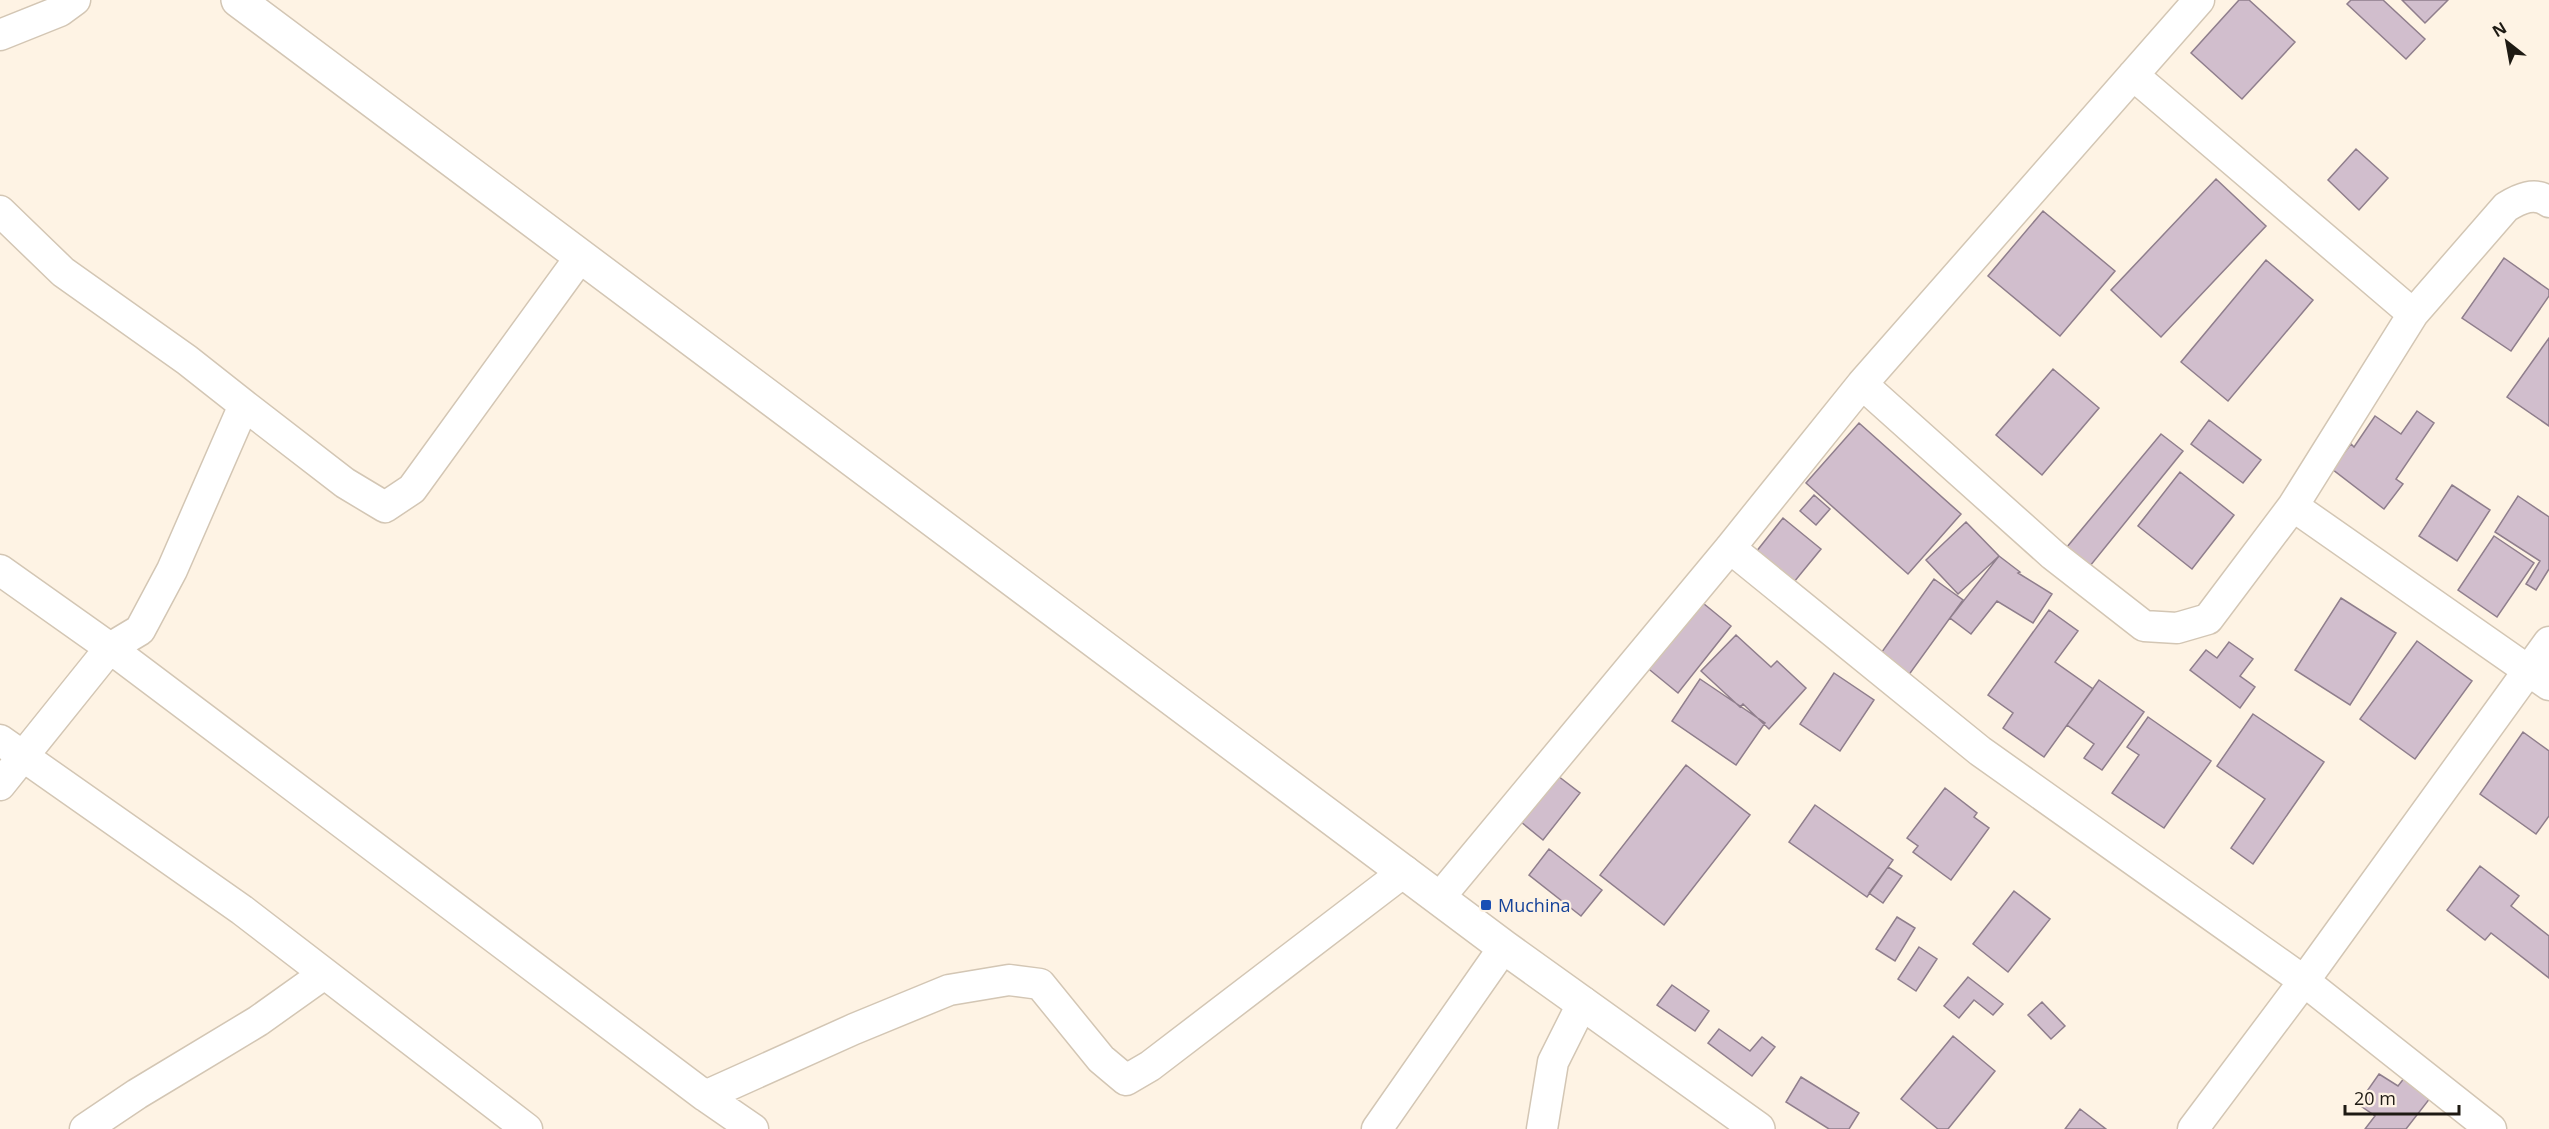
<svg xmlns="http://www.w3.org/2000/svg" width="2549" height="1129" font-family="'Open Sans',sans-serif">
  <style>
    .building { fill: #d1becd; stroke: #8f7e8c; stroke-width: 1.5 }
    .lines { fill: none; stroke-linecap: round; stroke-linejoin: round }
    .street-casing { stroke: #d3c6b4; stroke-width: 33 }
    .secondary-casing { stroke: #d3c6b4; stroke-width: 36 }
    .street { stroke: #fff; stroke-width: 30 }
    .secondary { stroke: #fff; stroke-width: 33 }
    .transit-dot { fill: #1a4fb4; stroke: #fef3e4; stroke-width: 2 }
    .labels { text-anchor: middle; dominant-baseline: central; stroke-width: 4.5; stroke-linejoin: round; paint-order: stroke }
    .transit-label { font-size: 18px; fill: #164399; stroke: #fef3e4; text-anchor: start }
  </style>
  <rect width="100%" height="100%" fill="#fef3e4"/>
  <path class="building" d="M2239 0H2249L2295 42 2242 99 2191 53Z
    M2351 0H2383L2425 39 2406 59 2347 4Z
    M2402 0H2448L2425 23Z
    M2356 149 2388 178 2359 210 2328 180Z
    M2216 179 2266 226 2161 337 2111 290Z
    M2043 211 2115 271 2060 336 1988 276Z
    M2504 258 2549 290V296L2511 351 2462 318Z
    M2266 260 2313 300 2228 401 2181 362Z
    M2549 338V426L2507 397Z
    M2053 369 2099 408 2042 475 1996 435Z
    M2417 411 2434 423 2396 479 2403 484 2384 509 2332 469 2351 444 2354 447 2375 416 2401 434Z
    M2209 420 2261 460 2243 483 2191 444Z
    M1859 423 1961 514 1908 574 1806 483Z
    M2161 434 2183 451 2090 566 2067 547Z
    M2180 472 2234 515 2192 569 2138 526Z
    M2452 485 2490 510 2457 561 2419 536Z
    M1814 495 1830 509 1816 525 1800 511Z
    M2518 496 2549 517V569L2536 590 2526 584 2540 561 2495 532Z
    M1783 518 1821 549 1794 582 1756 552Z
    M1966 522 1999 556 1958 594 1926 560Z
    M2494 536 2534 563 2497 617 2458 590Z
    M1999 556 2020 572 2018 573 2052 594 2033 623 1997 601 1971 634 1950 618Z
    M1934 579 1963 600 1908 676 1879 656Z
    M2341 598 2396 633 2350 705 2295 670Z
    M1698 599 1731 626 1678 693 1645 666Z
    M2049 610 2078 631 2055 662 2093 689 2044 757 2003 728 2013 713 1988 695Z
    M1736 635 1771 667 1777 661 1806 688 1769 729 1743 704 1740 707 1701 671Z
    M2417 641 2472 681 2415 759 2360 719Z
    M2229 642 2253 659 2240 676 2255 687 2240 708 2190 670 2206 650 2217 658Z
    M1834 673 1874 700 1840 751 1800 724Z
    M1700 679 1765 723 1736 765 1672 721Z
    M2099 680 2144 712 2102 770 2084 758 2094 744 2067 725Z
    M2253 714 2324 762 2253 864 2231 848 2265 799 2217 766Z
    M2148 717 2211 761 2164 828 2112 793 2139 755 2127 747Z
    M2523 732 2549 751V816L2536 834 2480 794Z
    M1686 765 1750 815 1664 925 1600 875Z
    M1558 776 1580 793 1543 840 1521 822Z
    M1945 788 1977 813 1974 817 1989 828 1951 880 1913 852 1918 846 1907 838Z
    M1815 805 1893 860 1867 897 1789 842Z
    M1549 849 1602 890 1581 916 1529 875Z
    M2480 866 2519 896 2511 906 2549 936V978L2491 933 2485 940 2447 910Z
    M1888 867 1902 876 1883 903 1869 893Z
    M2014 891 2050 919 2008 972 1973 944Z
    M1897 917 1915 928 1895 961 1876 949Z
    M1919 947 1937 959 1916 991 1898 979Z
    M1968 977 2003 1004 1993 1015 1974 1000 1959 1018 1944 1006Z
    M1672 985 1709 1011 1695 1031 1657 1005Z
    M2042 1002 2065 1026 2051 1039 2028 1015Z
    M1719 1029 1750 1051 1762 1037 1775 1047 1752 1076 1708 1043Z
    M1953 1036 1995 1071 1948 1129H1938L1901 1099Z
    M2379 1074 2398 1086 2405 1077 2431 1097 2406 1129H2365L2375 1116 2358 1104Z
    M1801 1077 1859 1113 1849 1129H1829L1786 1102Z
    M2080 1109 2106 1129H2065Z"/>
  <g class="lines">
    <defs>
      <path id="street" d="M0 35 60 11 75 0
        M2133 75 2413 314
        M0 211 63 272 187 360 244 405
        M1862 384 2053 555 2144 626 2177 628 2208 619 2293 506 2413 314 2506 207C2519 199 2535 191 2549 202
        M2293 506 2549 685
        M1730 548 1980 751 2304 981 2491 1129
        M0 570 110 648 705 1096 753 1129
        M0 740 242 910 527 1129
        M0 785 110 648 140 630 172 570 244 405 345 483 385 507 412 489 581 256
        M1440 897 1730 548 1862 384 2199 0
        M705 1096 854 1029 949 990 1009 980 1040 984 1101 1059 1126 1080 1150 1066 1405 871
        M85 1129 137 1094 258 1021 324 974
        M1377 1129 1504 947
        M1542 1129 1553 1062 1583 1002
        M2193 1129 2304 981 2549 642"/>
      <path id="secondary" d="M238 0 1504 947 1758 1129"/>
    </defs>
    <use href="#street" class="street-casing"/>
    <use href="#secondary" class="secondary-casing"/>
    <use href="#street" class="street"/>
    <use href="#secondary" class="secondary"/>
  </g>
  <rect class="transit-dot" x="1480" y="899" width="12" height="12" rx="3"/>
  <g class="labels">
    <g class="transit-label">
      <text x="1498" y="905">Muchina</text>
    </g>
  </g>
  <g transform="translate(2507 42) rotate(329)" stroke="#fef3e4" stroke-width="4.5" paint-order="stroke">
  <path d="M0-4.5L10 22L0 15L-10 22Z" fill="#1e1a13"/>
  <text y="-9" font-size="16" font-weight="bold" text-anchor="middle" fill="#1e1a13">N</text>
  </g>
  <path d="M2345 1105v9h114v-9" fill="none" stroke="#1e1a13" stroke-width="3"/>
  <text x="2354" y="1105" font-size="18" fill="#1e1a13" stroke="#fef3e4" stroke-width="4.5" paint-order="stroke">20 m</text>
</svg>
